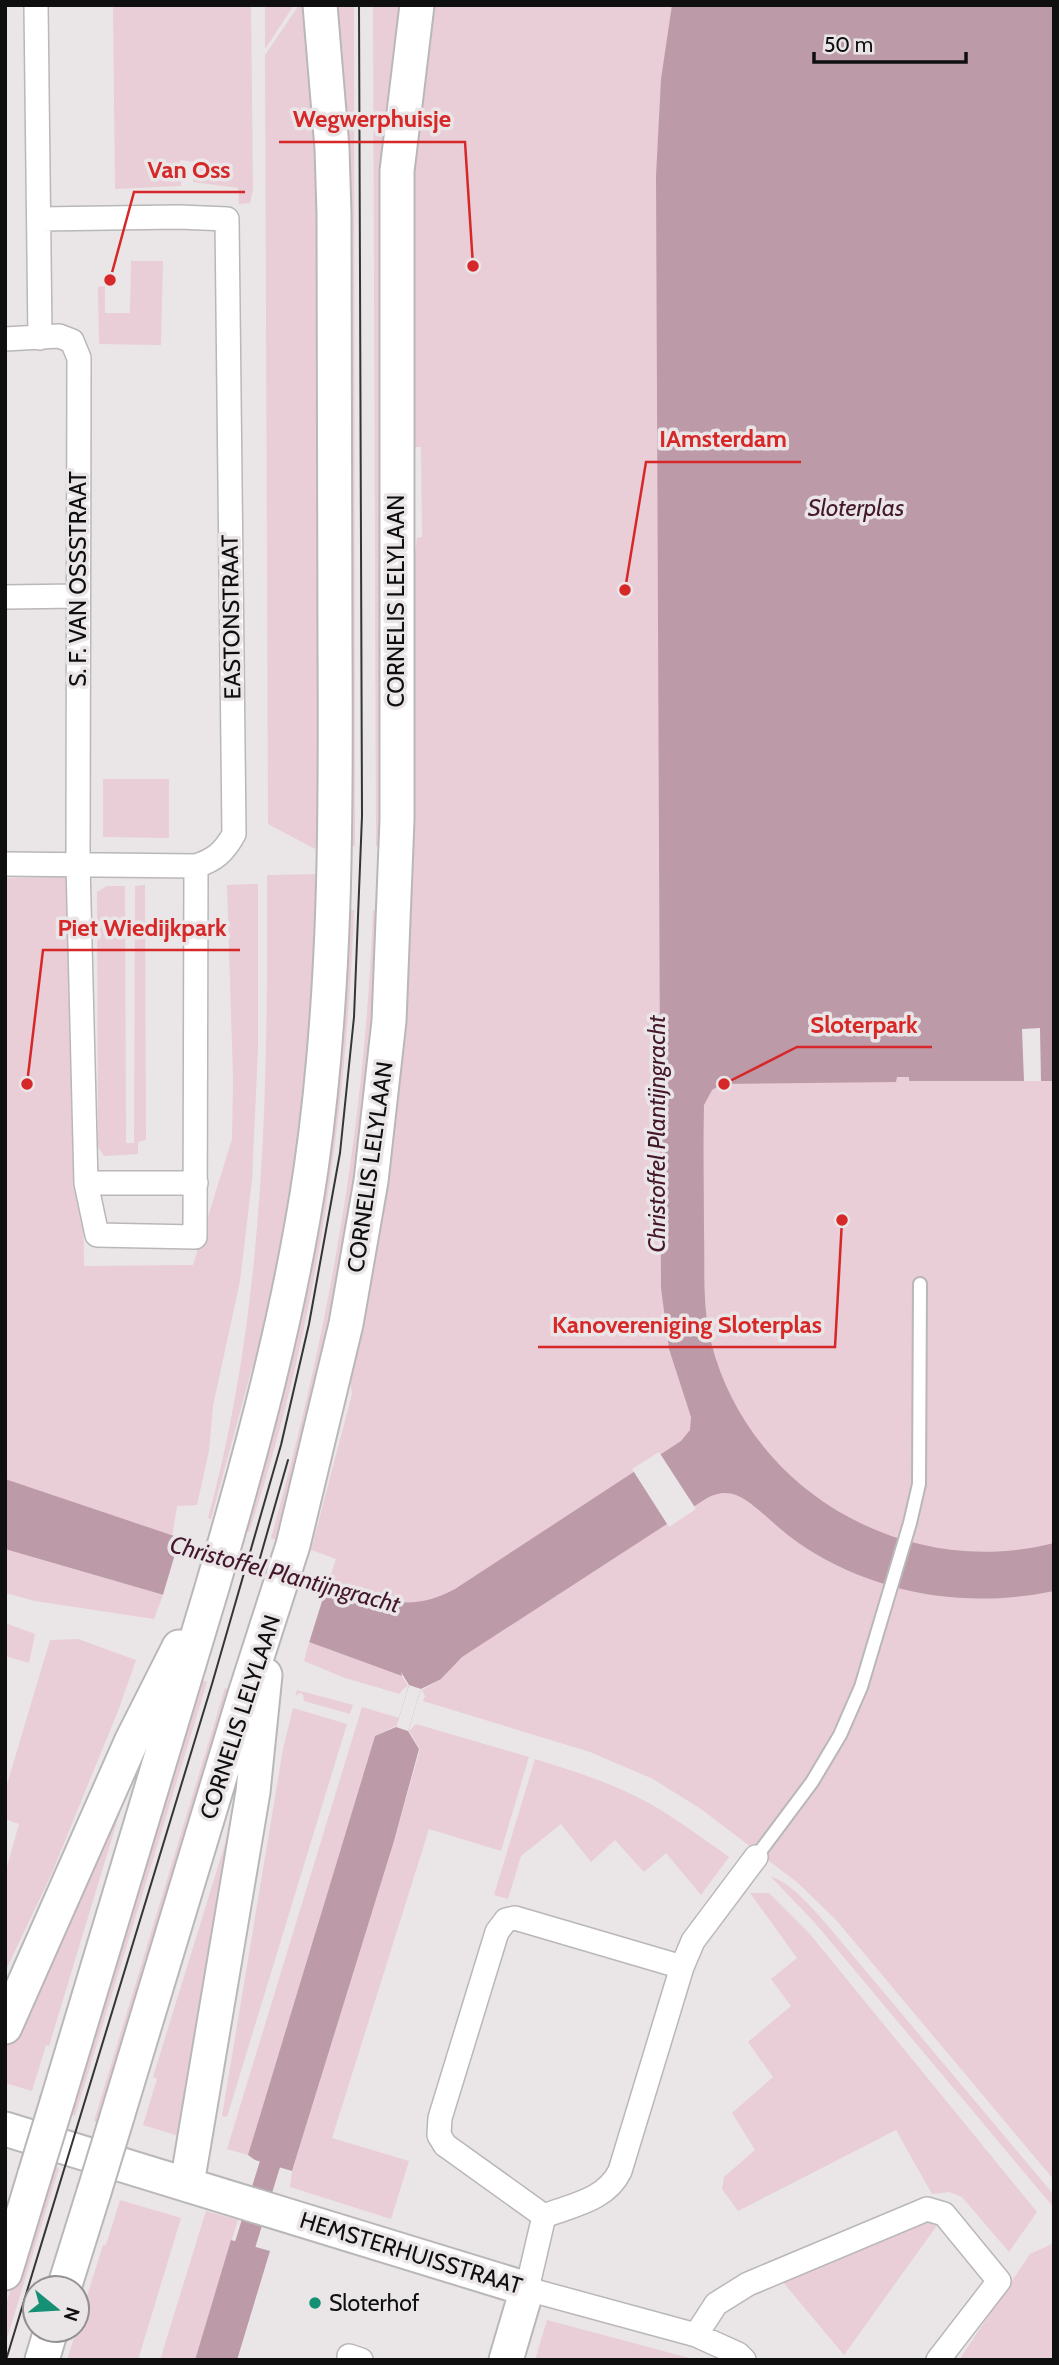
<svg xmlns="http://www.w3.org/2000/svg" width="1059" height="2365" font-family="Cabin,sans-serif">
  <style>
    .green { fill: #e9cdd7 }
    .water { fill: #bd9aa8 }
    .pier { fill: #eae6e7 }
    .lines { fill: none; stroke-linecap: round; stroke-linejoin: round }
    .canal { stroke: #bd9aa8; stroke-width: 21 }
    .lane-casing { stroke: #bab7b8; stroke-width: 16 }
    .street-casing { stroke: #bab7b8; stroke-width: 26 }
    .secondary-casing { stroke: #bab7b8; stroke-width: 37 }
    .lane { stroke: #fff; stroke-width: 12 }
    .street { stroke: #fff; stroke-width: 23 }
    .secondary { stroke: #fff; stroke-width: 33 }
    .tram { stroke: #363535; stroke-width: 2 }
    .secondary-bridge-casing { stroke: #bab7b8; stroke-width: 37; stroke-linecap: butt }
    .secondary-bridge { stroke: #fff; stroke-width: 33 }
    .poi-dot { fill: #169075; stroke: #eae6e7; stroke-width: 2.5 }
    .labels { text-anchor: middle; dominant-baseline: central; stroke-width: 7; stroke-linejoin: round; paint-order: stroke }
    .street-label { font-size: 23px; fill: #100f0f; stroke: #eae6e7 }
    .poi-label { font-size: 23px; fill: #100f0f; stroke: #eae6e7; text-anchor: start }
    .water-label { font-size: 24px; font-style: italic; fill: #44172d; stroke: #eae6e7 }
    .leader { fill: none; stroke: #d62828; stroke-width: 2.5 }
    .callout-dot { fill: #d62828; stroke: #eae6e7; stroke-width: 2.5 }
    .callout-label { font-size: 24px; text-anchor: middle; font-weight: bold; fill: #d62828; stroke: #eae6e7; stroke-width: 7; stroke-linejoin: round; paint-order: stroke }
  </style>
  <rect width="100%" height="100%" fill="#eae6e7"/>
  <path class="green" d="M113 5H251L253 190 250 203 239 204 238 188 193 182 194 162 180 160 181 186 115 189Z
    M265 5H294L265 49Z
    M299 5H309L322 187 324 847H315V849L268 824 265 55Z
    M330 5H354L355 846 347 847Z
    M373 5H403L386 847 376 846Z
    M434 5H1054V2180L836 1920 798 1883 701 1809 653 1779 590 1752 423 1701 425 1696 422 1690 440 1679 328 1583 336 1559 311 1550 352 1394 349 1371 409 593 417 538 422 537 421 447H408L407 189Z
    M131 261H163L161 345 99 344 98 287 105 286V313H130Z
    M103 779H169V838L103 837Z
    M324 874 308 1103 263 1355 252 1368 211 1519 208 1518C265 1309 268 1090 267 875Z
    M79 876 84 1266 193 1265 232 1139 233 1079 227 885 258 884V1048L252 1180 240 1281 213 1406 209 1451 197 1505 177 1506 172 1537 5 1484V878Z
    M145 885 146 1140 138 1142V1154L104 1156 98 1147 97 892 107 886H125L126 1143H134L135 886Z
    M354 910C346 1120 315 1332 249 1532L241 1529 345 911Z
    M373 910 384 911 357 1204 279 1541 271 1538C329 1332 365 1124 373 910Z
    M5 1549 163 1595 154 1619 35 1601 5 1593Z
    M5 1623 35 1634 29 1663 5 1656Z
    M78 1639 136 1660 118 1711 51 1875 5 1972V1874L19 1824 5 1819V1791L50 1640Z
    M309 1642 402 1676 408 1686 402 1690 400 1694 345 1678 304 1661Z
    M196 1679 207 1682 75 2116 64 2112Z
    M225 1688 234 1690 102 2124 94 2121Z
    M297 1690 353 1705 350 1714 304 1701 303 1694 299 1693 295 1697Z
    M362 1707 399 1718 396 1726 375 1736 248 2155 227 2149Z
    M293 1708 347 1724 227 2117 222 2116 283 1749Z
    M416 1724 529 1757 501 1851 429 1829 332 2138 409 2161 391 2219 290 2187 292 2171 394 1841 420 1749 409 1731Z
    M136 1759 49 2046 46 2045 32 2091 5 2083V2040Z
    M535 1759C573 1771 612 1783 647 1802 676 1818 702 1838 729 1857L701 1895 666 1853 644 1872 615 1840 591 1862 561 1824 521 1856 508 1899 494 1895Z
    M241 1792 182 2137 143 2125 157 2079 153 2077Z
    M771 1877C789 1880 816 1912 828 1926L1054 2195V2208L815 1923Z
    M750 1893H769L809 1933 1037 2212 1009 2252 962 2197 949 2192 932 2194 896 2130 738 2211 722 2189 724 2177 755 2150 732 2113 773 2077 748 2042 791 2006 771 1979 797 1958Z
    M48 2164 59 2168 5 2345V2308Z
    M120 2200 181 2218 138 2360H67L103 2245H106Z
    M206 2211 238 2220 195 2360H160Z
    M928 2219 938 2224 844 2355 782 2281Z
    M1054 2243V2360H959L1030 2254Z
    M547 2320 697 2360H535Z"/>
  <path class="water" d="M672 5H1054V1081H909V1077H897L896 1082 722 1084 712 1090 704 1105C703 1147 704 1190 704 1232 705 1268 702 1305 711 1342 749 1492 906 1581 1054 1543V1591C968 1609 880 1595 806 1548 792 1539 780 1529 768 1518 749 1502 733 1484 707 1498L462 1657 441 1679 421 1689 408 1731 419 1749 394 1841 292 2171 255 2160 248 2155 375 1736 396 1727 409 1685 401 1672 402 1676 309 1642 174 1598 5 1549V1479L192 1542 383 1599C409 1606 431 1602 455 1589L681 1441 690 1430 691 1417 669 1349 661 1288 656 176 661 79Z
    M231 2240 270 2251 237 2360H195Z"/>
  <path class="pier" d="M1040 1028 1041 1081H1024L1022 1029Z
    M659 1452 696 1509 669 1527 632 1469Z
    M181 1534 329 1579 308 1646 162 1598Z
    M409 1685 421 1689 408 1731 396 1727Z"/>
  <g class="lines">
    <path class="canal" d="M237 2271 278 2138"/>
    <defs>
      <path id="lane" d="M756 1857 812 1782 840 1735 861 1687 910 1523 919 1484 920 1284"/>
      <path id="street" d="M36 5 40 338
        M5 339 59 336 72 341 79 358 78 864 86 1183 97 1235 195 1237 196 866C215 860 224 852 234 834L227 219 179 217 39 219
        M5 597 78 596
        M5 864 196 866
        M86 1183H196
        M544 2216 445 2145 439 2135 440 2118 497 1932 506 1920 515 1918 682 1967
        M544 2216C573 2205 606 2200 620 2171L682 1967 693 1941 756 1857
        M544 2216 527 2289 696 2335 738 2354 744 2360
        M696 2335 716 2304 748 2284 927 2209 944 2214 999 2281 938 2360
        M349 2356 361 2360"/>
      <path id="secondary" d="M5 2027 132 1740 179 1647
        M58 2099C109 1930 161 1761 211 1591 252 1451 290 1312 311 1169 336 996 336 822 335 648 335 504 334 359 334 214L332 148 320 5
        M117 2117 245 1694 293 1545 346 1324 371 1181 389 1021 397 820V171L417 5
        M5 2129 527 2289 506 2360
        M187 2184 253 1792 265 1675
        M5 2273 35 2174
        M64 2288 94 2192
        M42 2360 51 2330"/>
    </defs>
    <use href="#lane" class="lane-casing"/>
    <use href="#street" class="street-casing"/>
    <use href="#secondary" class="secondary-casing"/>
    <use href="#lane" class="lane"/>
    <use href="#street" class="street"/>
    <use href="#secondary" class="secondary"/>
    <path class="tram" d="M260 1558 288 1460
      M6 2360 212 1684 281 1445 309 1324 340 1153 354 1017 362 816 359 5"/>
    <defs>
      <path id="secondary-bridge" d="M35 2174 58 2099
        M94 2192 117 2117"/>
    </defs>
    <use href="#secondary-bridge" class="secondary-bridge-casing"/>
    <use href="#secondary-bridge" class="secondary-bridge"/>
  </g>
  <circle class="poi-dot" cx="315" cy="2303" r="7"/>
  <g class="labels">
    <g class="street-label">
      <text transform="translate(78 579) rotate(-90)">S. F. VAN OSSSTRAAT</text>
      <text transform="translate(396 601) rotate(-90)">CORNELIS LELYLAAN</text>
      <text transform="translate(231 617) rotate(-91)">EASTONSTRAAT</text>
      <text transform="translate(370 1167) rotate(-82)">CORNELIS LELYLAAN</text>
      <text transform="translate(240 1717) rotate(-72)">CORNELIS LELYLAAN</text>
      <text transform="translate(411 2253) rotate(17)">HEMSTERHUISSTRAAT</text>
    </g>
    <g class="poi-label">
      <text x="329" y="2303">Sloterhof</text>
    </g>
    <g class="water-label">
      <text x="856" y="507">Sloterplas</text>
      <text transform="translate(656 1134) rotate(-90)">Christoffel Plantijngracht</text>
      <text transform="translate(285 1574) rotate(15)">Christoffel Plantijngracht</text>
    </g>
  </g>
  <path class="leader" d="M473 266L465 142H279M110 280L134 192H245M625 590L646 462H801M27 1084L43 950H240M724 1084L797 1047H932M842 1220L835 1347H538"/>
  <g class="callout-dot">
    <circle cx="473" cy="266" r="7"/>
    <circle cx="110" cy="280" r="7"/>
    <circle cx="625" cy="590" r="7"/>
    <circle cx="27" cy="1084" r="7"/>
    <circle cx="724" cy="1084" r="7"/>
    <circle cx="842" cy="1220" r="7"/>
  </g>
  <g class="callout-label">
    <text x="372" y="127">Wegwerphuisje</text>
    <text x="189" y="178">Van Oss</text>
    <text x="723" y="447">IAmsterdam</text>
    <text x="142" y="936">Piet Wiedijkpark</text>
    <text x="864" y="1033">Sloterpark</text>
    <text x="687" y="1333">Kanovereniging Sloterplas</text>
  </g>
  <rect width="1059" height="2365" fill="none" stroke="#100f0f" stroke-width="14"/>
  <g transform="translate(56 2309) rotate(108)"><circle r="33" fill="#eae6e7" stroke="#939091" stroke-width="2"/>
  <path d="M0-5L12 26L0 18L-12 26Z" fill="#169075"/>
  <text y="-10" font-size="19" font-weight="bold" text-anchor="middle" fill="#100f0f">N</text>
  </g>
  <path d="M814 52v10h152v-10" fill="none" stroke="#100f0f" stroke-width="3.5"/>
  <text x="824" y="52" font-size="21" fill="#100f0f" stroke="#eae6e7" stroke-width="5" paint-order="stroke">50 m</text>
</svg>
